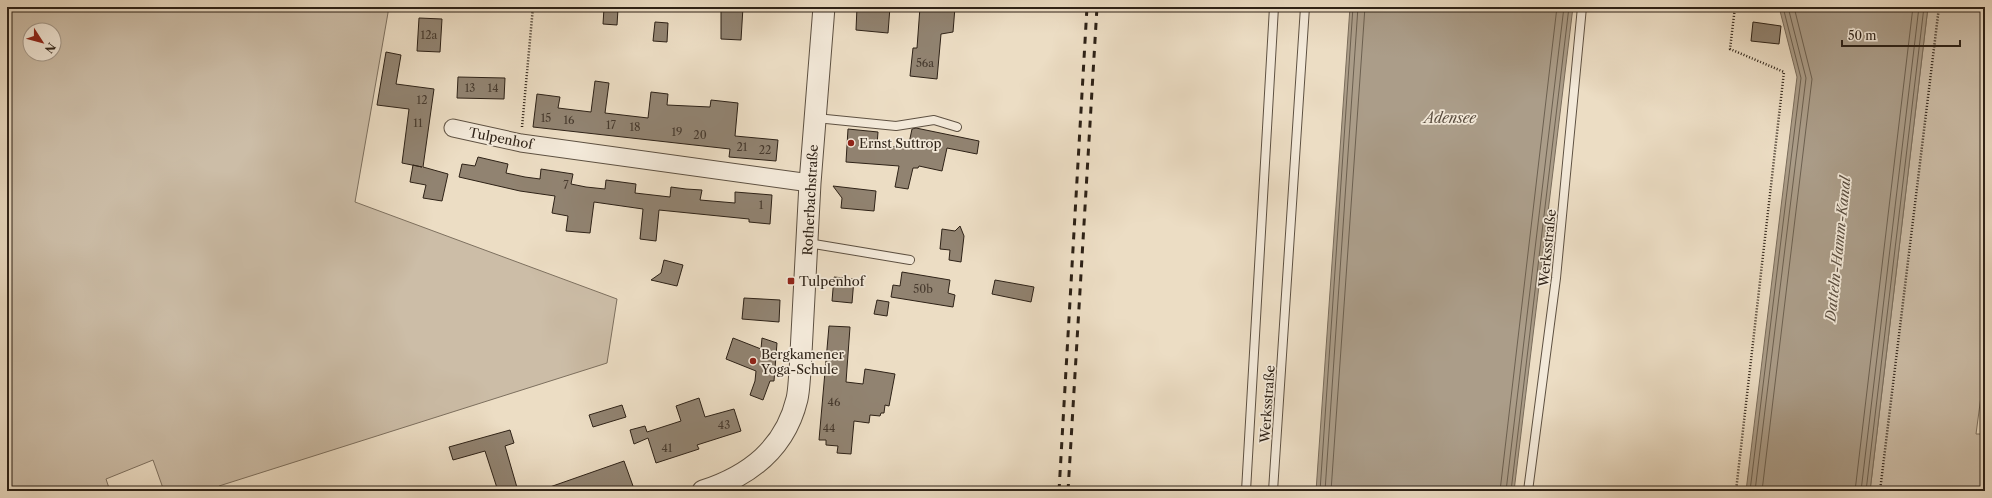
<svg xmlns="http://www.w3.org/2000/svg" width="1992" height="498" font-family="'Libre Caslon Text',serif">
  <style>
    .green { fill: #ccbda7; stroke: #7d705f; fill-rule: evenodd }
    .water { fill: #ab9d89; stroke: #796c5b }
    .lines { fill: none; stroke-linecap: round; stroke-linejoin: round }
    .shore { stroke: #6c6050; stroke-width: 1 }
    .building { fill: #918371; stroke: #2e2217 }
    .service-casing { stroke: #5e5142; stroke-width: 10 }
    .minor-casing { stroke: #5e5142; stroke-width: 19 }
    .tertiary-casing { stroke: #5e5142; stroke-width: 23 }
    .path { stroke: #2e2217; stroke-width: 2.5; stroke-dasharray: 1 2; stroke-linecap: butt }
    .service { stroke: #f3e9d9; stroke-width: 8 }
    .minor { stroke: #f3e9d9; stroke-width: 17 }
    .tertiary { stroke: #f3e9d9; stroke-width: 21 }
    .rail { stroke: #2e2217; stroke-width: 3; stroke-dasharray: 7 7; stroke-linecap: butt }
    .poi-dot { fill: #8f2418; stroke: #f3e9d9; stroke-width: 1.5 }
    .labels { text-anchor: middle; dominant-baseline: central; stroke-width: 3.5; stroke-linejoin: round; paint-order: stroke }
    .number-label { font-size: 11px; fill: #473a2e }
    .street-label { font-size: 13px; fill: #2e2217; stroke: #f3e9d9 }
    .poi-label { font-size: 13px; fill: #2e2217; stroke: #f3e9d9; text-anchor: start }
    .water-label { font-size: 14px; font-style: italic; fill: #5a4d3f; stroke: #f3e9d9 }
  </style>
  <rect width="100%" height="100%" fill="#ecddc4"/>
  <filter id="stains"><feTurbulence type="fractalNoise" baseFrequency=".005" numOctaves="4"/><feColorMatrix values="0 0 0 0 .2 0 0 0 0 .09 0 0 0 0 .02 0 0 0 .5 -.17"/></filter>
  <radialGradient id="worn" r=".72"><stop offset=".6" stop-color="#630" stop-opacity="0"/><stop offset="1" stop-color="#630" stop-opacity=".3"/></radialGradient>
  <path class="green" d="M7 7H389L355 202 617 299 607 363 219 486 220 491H164L153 460 106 479 110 491H7ZM30 30H54V54H30Z
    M1928 7H1985V366L1976 434H1985V491H1870Z"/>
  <path class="water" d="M1350 7H1573L1514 491H1316Z
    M1779 7H1928L1870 491H1746L1797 77Z"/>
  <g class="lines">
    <path class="shore" d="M1320 491 1353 7
      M1325 491 1358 7
      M1331 491 1365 7
      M1500 491 1557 7
      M1506 491 1564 7
      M1511 491 1569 7
      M1750 491 1801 78 1783 7
      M1755 491 1806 78 1788 7
      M1762 491 1812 79 1794 7
      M1855 491 1913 7
      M1861 491 1919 7
      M1866 491 1924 7"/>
  </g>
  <path class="building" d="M721 7H743L741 40 721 39Z
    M857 7H890L888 33 856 30Z
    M920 7H955L953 32 941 34 937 79 910 76 913 48H917Z
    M604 8 618 9 617 25 603 24Z
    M419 18 442 19 440 52 417 51Z
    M655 22 668 23 667 42 653 41Z
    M1753 22 1781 26 1779 44 1751 41Z
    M386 52 401 55 396 84 434 89 423 167 448 174 442 201 423 198 426 185 410 182 413 165 422 167 402 163 409 109 377 105Z
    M458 77 505 78 504 99 457 98Z
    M595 81 609 83 605 113 648 118 651 92 668 94 667 105 710 107 711 100 738 103 735 136 778 140 776 161 729 157 730 149 533 127 537 94 560 97 558 108 591 112Z
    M916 128 979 141 977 154 947 148 942 171 919 166 918 168H913L908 189 895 187 899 166 846 162 848 129 878 132 877 145 908 148 912 129Z
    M478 157 508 164 506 173 525 177 540 179 541 169 573 174 571 184 586 187 605 189 606 180 636 184 635 193 670 197 671 187 686 189 702 190 700 200 735 203V192L772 195 770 224 749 222V219L659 210 656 241 640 239 643 209 594 202 590 233 566 231 568 216 552 213 555 196 520 191 459 177 462 164 475 166Z
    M833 186 876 191 874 211 841 208 842 198Z
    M960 226 964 236 961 262 949 260 950 250 940 249 942 229 955 231Z
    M664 260 683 265 677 286 651 280 661 273Z
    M902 272 950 280 948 293 955 295 953 307 891 297 893 285 900 286Z
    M834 277 854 279 852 303 832 301Z
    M995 280 1034 287 1031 302 992 294Z
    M744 298 780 300 779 322 742 319Z
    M877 300 889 302 887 316 874 314Z
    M829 326 850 327 846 382 863 384 865 369 895 374 889 406 885 405 884 413H881L880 416 870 415 869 423 854 421 851 454 837 453 838 446 826 445V440H819Z
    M733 338 761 349 762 338 777 343 774 381H770L763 400 750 395 755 381 756 371 726 359Z
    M699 398 705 417 734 409 741 431 697 445 699 449 656 463 648 438 634 444 630 430 645 426 647 432 681 421 676 406Z
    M622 405 626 417 593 427 589 415Z
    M510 430 514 443 505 446 518 491H498L485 451 453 460 449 447Z
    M624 461 633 486 618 491H548L547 488Z"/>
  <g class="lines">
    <defs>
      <path id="service" d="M816 118 896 126 934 120 957 127
        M808 243 910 260
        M1246 491 1274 7
        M1273 491 1305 7
        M1528 491 1556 278 1582 7"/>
      <path id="minor" d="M453 128 521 143 810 183"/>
      <path id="tertiary" d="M703 491C749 476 785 449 797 399 799 390 799 381 800 372L810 183 824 7"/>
    </defs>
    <use href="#service" class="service-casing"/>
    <use href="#minor" class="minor-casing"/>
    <use href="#tertiary" class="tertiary-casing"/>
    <path class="path" d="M501 7 533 10
      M1735 7 1730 49 1784 72 1736 491
      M522 127 533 7
      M1880 491 1939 7"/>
    <use href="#service" class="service"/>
    <use href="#minor" class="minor"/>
    <use href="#tertiary" class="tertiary"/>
    <path class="rail" d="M1059 491 1087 7
      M1068 491 1097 7"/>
  </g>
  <g class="poi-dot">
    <circle cx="851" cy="143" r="4"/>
    <rect x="787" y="277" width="8" height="8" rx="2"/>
    <circle cx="753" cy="361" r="4"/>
  </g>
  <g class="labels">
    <g class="number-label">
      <text x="429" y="35">12a</text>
      <text x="925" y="63">56a</text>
      <text x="470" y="88">13</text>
      <text x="493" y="88">14</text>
      <text x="422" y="100">12</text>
      <text x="546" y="118">15</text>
      <text x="569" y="120">16</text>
      <text x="418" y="123">11</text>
      <text x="611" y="125">17</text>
      <text x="635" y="127">18</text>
      <text x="677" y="132">19</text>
      <text x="700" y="135">20</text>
      <text x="742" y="147">21</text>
      <text x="765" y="150">22</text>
      <text x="566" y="185">7</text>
      <text x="761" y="205">1</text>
      <text x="923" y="289">50b</text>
      <text x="834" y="402">46</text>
      <text x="724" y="425">43</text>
      <text x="829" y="428">44</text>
      <text x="667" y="448">41</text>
    </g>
    <g class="street-label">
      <text transform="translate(501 138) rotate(11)">Tulpenhof</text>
      <text transform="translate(810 200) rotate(-87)">Rotherbachstraße</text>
      <text transform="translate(1547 248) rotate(-84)">Werksstraße</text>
      <text transform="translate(1267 404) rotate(-86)">Werksstraße</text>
    </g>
    <g class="poi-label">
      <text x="859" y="143">Ernst Suttrop</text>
      <text x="799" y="281">Tulpenhof</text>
      <text x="761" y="354">Bergkamener<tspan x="761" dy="15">Yoga-Schule</tspan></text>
    </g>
    <g class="water-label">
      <text x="1450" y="118">Adensee</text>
      <text transform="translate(1838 249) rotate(-84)">Datteln-Hamm-Kanal</text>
    </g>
  </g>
  <rect width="1992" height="498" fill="none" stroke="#ecddc4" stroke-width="24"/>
  <rect x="8" y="8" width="1976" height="482" fill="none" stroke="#2e2217" stroke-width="2"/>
  <rect x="12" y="12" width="1968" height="474" fill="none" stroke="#2e2217"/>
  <g transform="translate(42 42) rotate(126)"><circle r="19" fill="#f3e9d9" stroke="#a4998b"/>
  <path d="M0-3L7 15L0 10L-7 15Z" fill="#8f2418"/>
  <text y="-6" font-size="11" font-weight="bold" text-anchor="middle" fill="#2e2217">N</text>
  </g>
  <path d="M1842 40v6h118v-6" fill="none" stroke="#2e2217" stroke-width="2"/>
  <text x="1848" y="40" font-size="12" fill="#2e2217" stroke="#f3e9d9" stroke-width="3" paint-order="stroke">50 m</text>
  <rect width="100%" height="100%" filter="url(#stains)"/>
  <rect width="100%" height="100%" fill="url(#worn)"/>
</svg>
